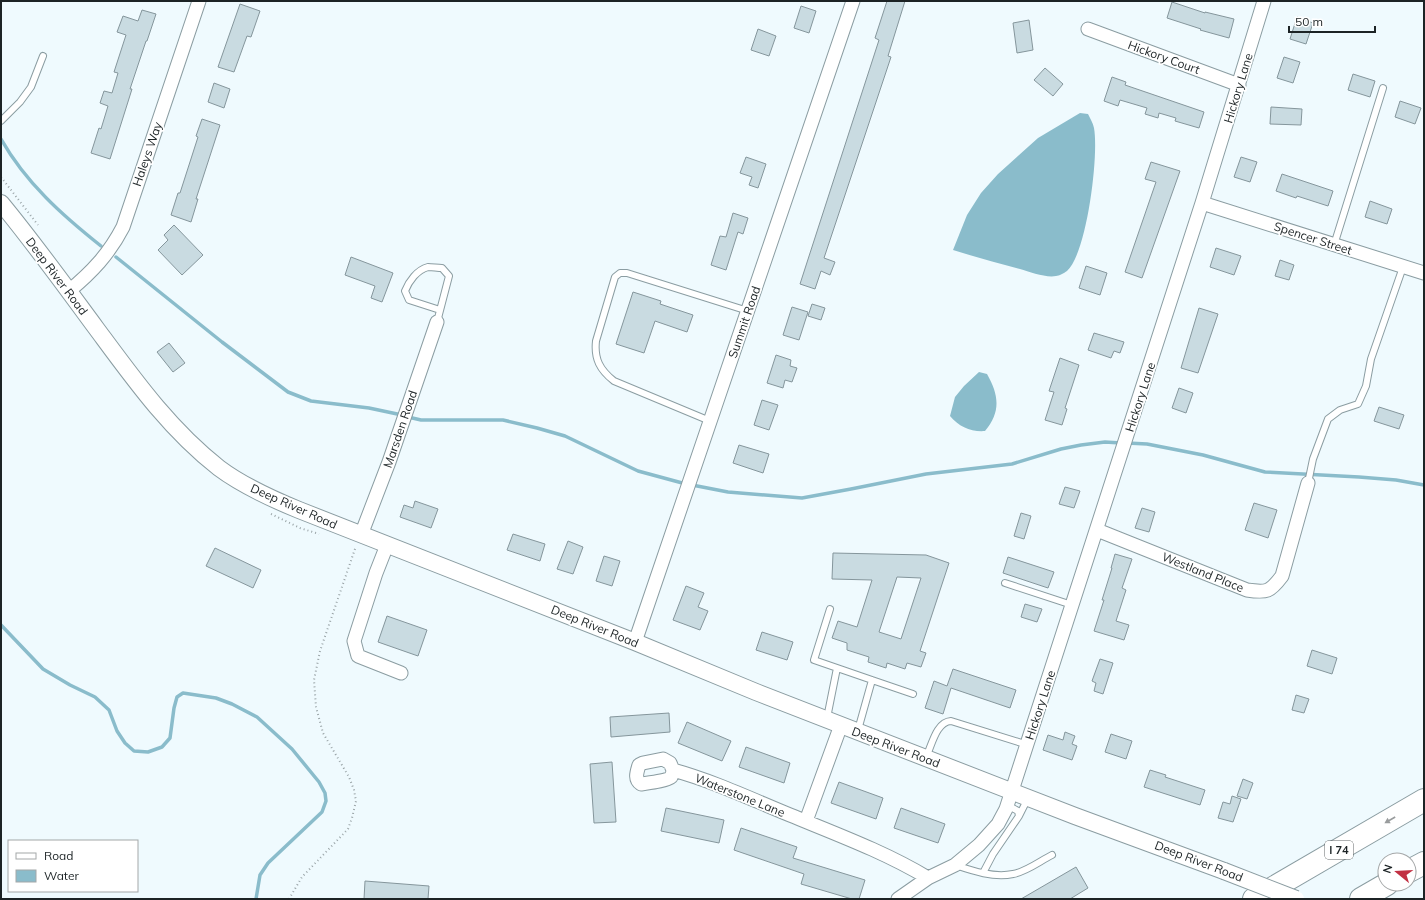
<svg xmlns="http://www.w3.org/2000/svg" width="1425" height="900" font-family="Mulish,sans-serif">
  <style>
    .water { fill: #8abccb }
    .lines { fill: none; stroke-linecap: round; stroke-linejoin: round }
    .stream { stroke: #8abccb; stroke-width: 3.5 }
    .building { fill: #c9dbe1; stroke: #85969c; fill-rule: evenodd }
    .service-casing { stroke: #8b9da2; stroke-width: 8 }
    .minor-casing { stroke: #8b9da2; stroke-width: 15 }
    .tertiary-casing { stroke: #8b9da2; stroke-width: 18 }
    .motorway-casing { stroke: #8b9da2; stroke-width: 24 }
    .path { stroke: #9aa4a7; stroke-width: 2; stroke-dasharray: 1 3; stroke-linecap: butt }
    .service { stroke: #fff; stroke-width: 6 }
    .minor { stroke: #fff; stroke-width: 13 }
    .tertiary { stroke: #fff; stroke-width: 16 }
    .motorway { stroke: #fff; stroke-width: 22 }
    .tertiary-bridge-casing { stroke: #8b9da2; stroke-width: 18; stroke-linecap: butt }
    .tertiary-bridge { stroke: #fff; stroke-width: 16 }
    .oneway { fill: #999c9d }
    .labels { text-anchor: middle; dominant-baseline: central; stroke-width: 3.5; stroke-linejoin: round; paint-order: stroke }
    .shield { fill: #fff; stroke: #606566; stroke-width: 1 }
    .shield-label { font-size: 11px; font-weight: bold; fill: #1c2325 }
    .street-label { font-size: 12px; fill: #1c2325; stroke: #fff }
  </style>
  <rect width="100%" height="100%" fill="#effafe"/>
  <path class="water" d="M1080 113 1088 114C1090 118 1093 123 1094 128 1099 155 1087 253 1067 271 1064 273 1059 276 1056 276 1046 278 1030 272 1020 269 998 263 975 257 953 250L967 215 981 193 998 174 1038 138Z
    M979 372 987 374C999 395 1001 412 985 431 971 432 959 427 950 416L955 397 964 386Z"/>
  <g class="lines">
    <path class="stream" d="M1 139C26 183 62 215 101 246
      M116 257 222 342 288 392 311 401 369 408 402 415
      M408 417 421 420H503L537 428 565 436 638 471 686 484
      M1127 443 1147 444 1203 455 1265 472 1359 477 1396 480 1424 485
      M692 485 728 492 802 498 851 489 926 474 1012 464 1061 449 1081 445 1105 442 1121 443
      M1 625 43 669 70 685 95 697 109 710 117 731 125 743 134 751 148 752 162 747 170 738 174 708 177 697 183 693 216 698 232 704 257 717 292 749 319 782 325 793 326 801 322 812 268 863 260 875 256 899"/>
  </g>
  <path class="building" d="M887 1H905L888 56 891 57 824 258 835 262 830 275 821 271 815 289 800 284 879 40 875 38Z
    M1172 2 1205 13V12L1234 19 1229 38 1200 30 1201 29 1167 18Z
    M240 4 260 11 251 37 247 36 234 72 218 67Z
    M801 6 816 11 809 33 794 28Z
    M142 10 156 14 147 41H146L130 89H132L110 159 91 153 99 128 101 129 108 106 100 103 104 91 112 93 118 73 114 72 126 35 117 32 123 16 138 21Z
    M1297 17 1313 23 1306 44 1290 39Z
    M1029 20 1033 50 1017 53 1013 23Z
    M758 29 776 36 769 56 751 50Z
    M1284 57 1300 62 1293 83 1277 78Z
    M1045 68 1063 84 1053 96 1034 80Z
    M1353 74 1375 81 1370 97 1348 90Z
    M1112 77 1126 82 1125 85 1204 112 1199 128 1175 121 1176 118 1159 113 1158 118 1145 114 1147 108 1120 100 1118 106 1104 101Z
    M214 83 230 89 224 108 208 102Z
    M1400 101 1421 108 1415 124 1395 117Z
    M1271 107 1302 109 1301 125 1270 124Z
    M202 119 220 125 196 199H198L191 222 171 215 178 193H180L198 137 196 136Z
    M746 157 766 164 758 188 749 185 752 177 740 173Z
    M1241 157 1257 162 1250 182 1234 177Z
    M1151 162 1180 171 1142 278 1125 272 1156 182 1145 179Z
    M1282 174 1333 191 1328 206 1297 196 1296 198 1276 191Z
    M1370 201 1392 209 1387 224 1365 217Z
    M733 213 748 218 743 234 738 232 726 270 711 265 720 236 726 237Z
    M174 225 203 255 182 275 158 250 168 240 164 235Z
    M1216 248 1241 256 1234 275 1210 267Z
    M351 257 393 273 382 302 371 298 375 286 345 275Z
    M1280 260 1294 265 1289 280 1275 276Z
    M1086 266 1107 273 1100 295 1079 288Z
    M633 292 661 301 660 304 693 315 687 332 655 321 644 353 616 344Z
    M812 304 825 308 821 320 808 316Z
    M792 307 808 312 799 340 783 335Z
    M1199 308 1218 314 1198 373 1181 368Z
    M1094 333 1124 342 1120 353 1114 351 1111 358 1088 350Z
    M169 343 185 363 173 372 157 352Z
    M776 355 791 360 790 366 797 368 792 382 785 380 783 388 767 383Z
    M1060 358 1079 365 1065 408 1067 409 1062 425 1045 420 1054 392 1049 391Z
    M1179 388 1193 393 1186 413 1172 408Z
    M762 400 778 405 769 430 754 425Z
    M1379 407 1404 415 1399 429 1374 421Z
    M739 445 769 454 763 473 733 463Z
    M1065 487 1080 491 1074 508 1059 504Z
    M415 501 438 509 431 528 400 517 404 505 413 508Z
    M1254 503 1277 510 1268 538 1245 530Z
    M1142 508 1155 512 1149 532 1135 528Z
    M1021 513 1031 516 1024 539 1014 536Z
    M513 534 545 544 540 561 507 550Z
    M568 541 583 547 573 574 557 569Z
    M215 548 261 570 253 588 206 566Z
    M833 553 926 555 949 563 920 651 926 653 921 667 907 663 905 669 887 663 886 668 868 662 869 657 847 650V643L832 638 838 621 857 627 872 580 832 579ZM897 577 921 578 901 639 879 632Z
    M1115 554 1132 559 1122 588 1126 590 1116 621 1129 625 1124 640 1094 631 1104 600H1102L1112 568H1111Z
    M604 556 620 561 612 586 596 581Z
    M1008 557 1054 572 1048 588 1003 573Z
    M686 586 704 593 698 607 708 611 700 630 673 620Z
    M1025 604 1042 609 1037 622 1021 617Z
    M387 616 427 630 418 656 378 642Z
    M762 632 793 642 787 660 756 650Z
    M1312 650 1337 658 1332 674 1307 666Z
    M1100 659 1113 663 1103 694 1094 691 1096 683 1092 681Z
    M953 669 1016 690 1010 708 951 688 943 714 925 708 934 681 947 686Z
    M1296 695 1309 699 1304 713 1292 710Z
    M669 713 670 732 611 737 610 717Z
    M687 722 731 741 722 761 678 743Z
    M1065 732 1075 736 1072 744 1077 746 1072 760 1043 750 1048 735 1063 740Z
    M1111 734 1132 741 1126 759 1105 752Z
    M746 747 790 763 784 783 739 767Z
    M612 762 616 822 594 823 590 764Z
    M1150 770 1166 775 1165 777 1205 790 1200 805 1144 787Z
    M1243 779 1253 783 1247 799 1237 796Z
    M839 782 883 798 876 819 831 803Z
    M1232 796 1241 799 1233 822 1218 818 1223 802 1230 804Z
    M666 808 724 820 719 843 661 831Z
    M901 808 945 824 938 843 894 828Z
    M741 828 797 847 793 858 865 880 859 899H852L801 884 804 874 734 850Z
    M1076 867 1088 888 1070 899H1021Z
    M365 881 429 886 428 899H364Z"/>
  <g class="lines">
    <defs>
      <path id="service" d="M1 121 20 102 31 87 43 56
        M1334 245 1383 88
        M437 322 449 276 442 268C438 268 432 267 428 267 417 270 409 281 405 291L409 300 440 310
        M710 421 614 381C600 370 594 359 596 341L615 277 620 273H627L748 311
        M1308 483 1313 459 1328 419 1340 410 1358 404 1366 386 1371 359 1403 267
        M1005 583 1072 605
        M830 609 814 660 872 680
        M827 718 837 668
        M858 730 872 680 913 694
        M926 757C932 745 936 722 951 721L1028 745
        M1019 816 1028 798
        M955 865C973 871 994 878 1013 874 1026 872 1040 861 1052 855
        M983 873 993 854 1019 816 1018 811 1007 805"/>
      <path id="minor" d="M1088 29 1239 85
        M1202 203 1424 273
        M69 291C92 272 109 254 123 227L199 1
        M1097 530 1247 590C1267 593 1270 592 1282 576L1308 483
        M361 535 389 462 437 322
        M387 545 376 573 354 641 358 656 401 673
        M635 642 853 1
        M673 770C673 772 672 775 671 777 667 781 647 783 641 784 634 779 637 772 639 765L643 763 663 759 670 763 673 770C713 781 751 799 790 815 836 834 885 852 928 878
        M806 821 841 725
        M898 899 928 878 955 865 979 845 998 824 1006 809 1202 203 1264 1"/>
      <path id="tertiary" d="M1 203C34 243 65 286 96 328 133 378 169 429 219 468 243 486 272 499 299 510L635 642 756 692 1075 816 1224 871"/>
      <path id="motorway" d="M1409 871 1424 863
        M1254 899 1424 800
        M1361 899 1387 884"/>
    </defs>
    <use href="#service" class="service-casing"/>
    <use href="#minor" class="minor-casing"/>
    <use href="#tertiary" class="tertiary-casing"/>
    <use href="#motorway" class="motorway-casing"/>
    <path class="path" d="M1 177 38 225
      M271 514 300 528 319 534
      M289 899 302 877 348 829 352 818 356 801 354 790 349 777 323 733 316 707 314 680 320 651 356 546"/>
    <use href="#service" class="service"/>
    <use href="#minor" class="minor"/>
    <use href="#tertiary" class="tertiary"/>
    <use href="#motorway" class="motorway"/>
    <defs>
      <path id="tertiary-bridge" d="M1224 871 1296 899"/>
    </defs>
    <use href="#tertiary-bridge" class="tertiary-bridge-casing"/>
    <use href="#tertiary-bridge" class="tertiary-bridge"/>
  </g>
  <defs><path id="oneway-solid" d="M-6-.8H1V-3.2L6.5 0L1 3.2V.8H-6Z"/></defs>
  <use class="oneway" href="#oneway-solid" transform="translate(1390 820) rotate(150)"/>
  <g class="labels">
    <rect class="shield" x="1325" y="841" width="28" height="18" rx="3"/>
    <g class="shield-label">
      <text x="1339" y="850">I 74</text>
    </g>
    <g class="street-label">
      <text transform="translate(1164 57) rotate(20)">Hickory Court</text>
      <text transform="translate(1238 88) rotate(-73)">Hickory Lane</text>
      <text transform="translate(147 154) rotate(-71)">Haleys Way</text>
      <text transform="translate(1313 238) rotate(18)">Spencer Street</text>
      <text transform="translate(57 276) rotate(53)">Deep River Road</text>
      <text transform="translate(744 322) rotate(-71)">Summit Road</text>
      <text transform="translate(1140 397) rotate(-72)">Hickory Lane</text>
      <text transform="translate(400 429) rotate(-71)">Marsden Road</text>
      <text transform="translate(294 506) rotate(24)">Deep River Road</text>
      <text transform="translate(1203 572) rotate(22)">Westland Place</text>
      <text transform="translate(595 626) rotate(22)">Deep River Road</text>
      <text transform="translate(1040 705) rotate(-72)">Hickory Lane</text>
      <text transform="translate(896 747) rotate(21)">Deep River Road</text>
      <text transform="translate(740 795) rotate(22)">Waterstone Lane</text>
      <text transform="translate(1199 861) rotate(21)">Deep River Road</text>
    </g>
  </g>
  <rect width="1425" height="900" fill="none" stroke="#1c2325" stroke-width="4"/>
  <rect x="8" y="840" width="130" height="52" fill="#ffffff" stroke="#a4a7a8"/>
  <rect x="16" y="853" width="20" height="6" fill="#ffffff" stroke="#a4a7a8"/>
  <text x="44" y="860" font-size="12" fill="#1c2325">Road</text>
  <rect x="16" y="870" width="20" height="12" fill="#8abccb" stroke="#a4a7a8"/>
  <text x="44" y="880" font-size="12" fill="#1c2325">Water</text>
  <g transform="translate(1397 872) rotate(288)"><circle r="19" fill="#ffffff" stroke="#a4a7a8"/>
  <path d="M0-3L7 15L0 10L-7 15Z" fill="#c23143"/>
  <text y="-6" font-size="11" font-weight="bold" text-anchor="middle" fill="#1c2325">N</text>
  </g>
  <path d="M1289 26v6h86v-6" fill="none" stroke="#1c2325" stroke-width="2"/>
  <text x="1295" y="26" font-size="12" fill="#1c2325" stroke="#ffffff" stroke-width="3" paint-order="stroke">50 m</text>
</svg>
